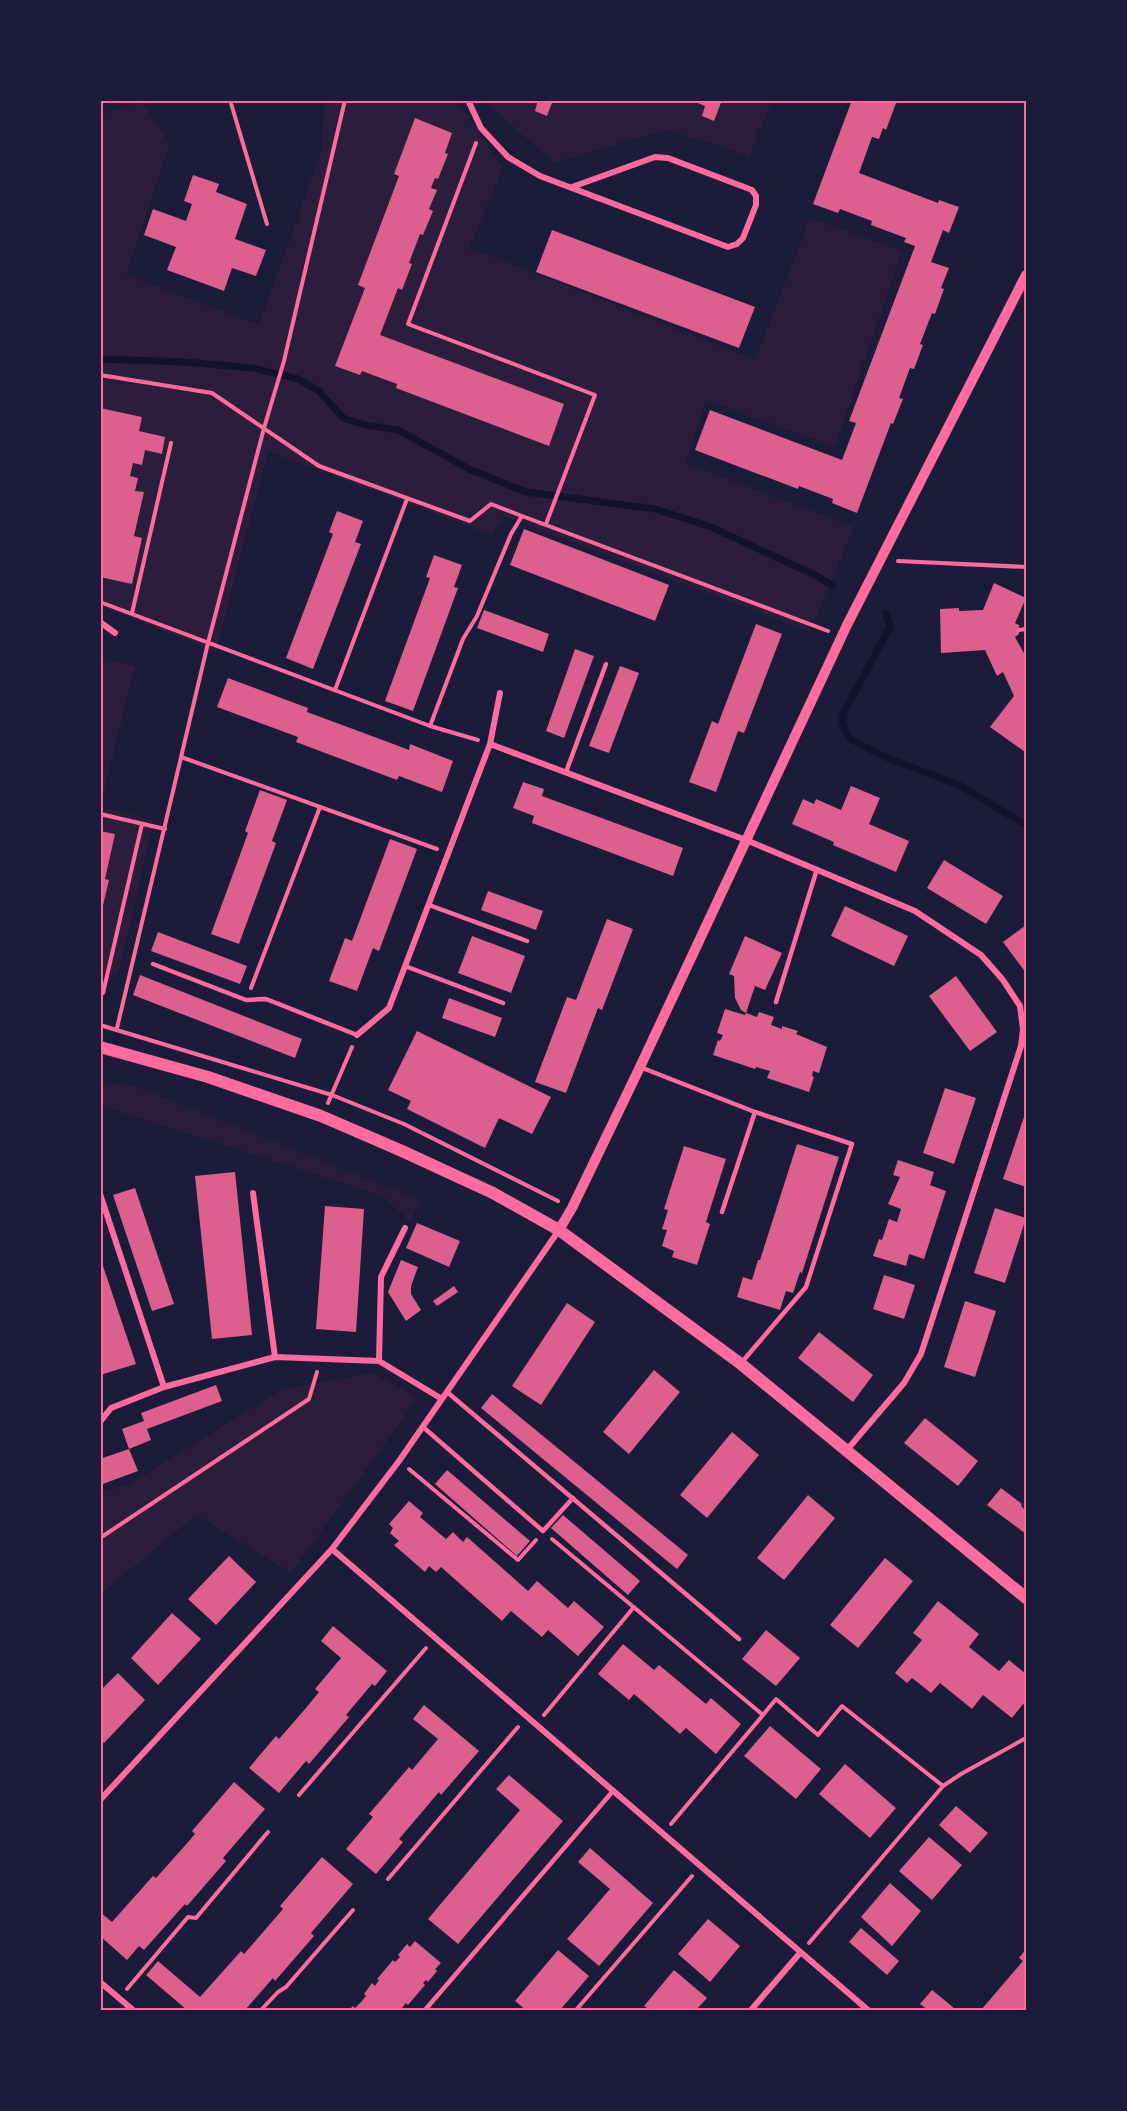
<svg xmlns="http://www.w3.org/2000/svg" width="1127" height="2111" font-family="Commissioner,sans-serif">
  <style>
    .green { fill: #2a1e3b }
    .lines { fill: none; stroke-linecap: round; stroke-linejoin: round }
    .stream { stroke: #12122b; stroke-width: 7 }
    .building { fill: #dd5f8e }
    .path { stroke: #ff6b9d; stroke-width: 4 }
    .service { stroke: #ff6b9d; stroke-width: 4.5 }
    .minor { stroke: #ff6b9d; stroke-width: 6 }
    .tertiary { stroke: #ff6b9d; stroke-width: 10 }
    .secondary { stroke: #ff6b9d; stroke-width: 12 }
    .neatline { fill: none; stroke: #ff6b9d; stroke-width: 2 }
  </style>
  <rect width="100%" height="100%" fill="#1b1b3a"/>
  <path class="green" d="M142 101 170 144 126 275 259 325 320 155 325 101H457L503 168 469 249 489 255 755 360 810 218 902 251 835 447 706 400 686 463 854 527 810 632 504 516 492 535 268 451 216 652 101 606 100 115Z
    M488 101H772L749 157 727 148 665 130 554 163 489 105Z
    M101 657 135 667 101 805 100 657Z
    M101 807 154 820 118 976 101 972Z
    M101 1082 135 1086 421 1200 410 1222 383 1196 101 1106Z
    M373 1373 418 1398 291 1573 196 1515 101 1594 100 1492 128 1485 282 1389Z"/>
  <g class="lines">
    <path class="stream" d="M100 359 184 362 253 368 298 379 319 391 343 418 365 425 398 430 469 469 526 492 655 509 711 527 817 576 833 586
      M886 613 890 627 843 714V725L850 739 885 757 959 785 1026 825"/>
  </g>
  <path class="building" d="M538 100H553L547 116 535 111Z
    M691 100H722L714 121 702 116 705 106Z
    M852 100H893L896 103 886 130 883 128 879 139 872 137 859 173 938 203 939 200 959 207 949 233 943 230 931 262 949 268 941 288 944 289 935 314 932 313 920 344 923 345 914 369 910 368 899 398 903 399 893 424 891 423 857 513 832 503 833 499 799 486 798 489 695 450 710 410 842 460 856 423 849 421 915 246 904 242 906 238 871 225 872 221 840 209 838 213 813 204Z
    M415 118 452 133 445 153 448 154 438 179 435 178 431 188 437 190 429 209 433 211 423 235 420 234 409 263 412 264 402 290 398 288 380 335 564 404 549 446 396 388 397 384 362 371 360 375 335 366 365 288 358 285 399 176 394 174Z
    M193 175 219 184 216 192 247 204 235 239 266 250 256 276 232 268 224 291 167 270 176 247 144 235 153 209 186 221 192 204 184 201Z
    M552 230 755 307 739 348 536 272Z
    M100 408 142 417 139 431 165 437 162 454 145 450 142 465 133 463 130 476 138 478 135 491 144 492 134 536 142 538 132 584 100 577V435L103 424H100Z
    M337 511 363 521 355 542 361 544 313 669 286 658 333 534 329 532Z
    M524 529 669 585 655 621 510 565Z
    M434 555 462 565 454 587 458 588 413 711 385 701 430 578 426 577Z
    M994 583 1026 598 1015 623 1019 625V634L1015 637 1026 657 1025 752 990 727 1014 696 1003 672 997 676 985 650 941 653 940 609 959 608V611L983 610Z
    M484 610 549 634 543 652 477 628Z
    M756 624 782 634 744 733 738 731 716 792 689 782 712 721 718 724Z
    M575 649 594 656 564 738 546 731Z
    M620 666 639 673 609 753 589 746Z
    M228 678 308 708 307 712 388 742 409 750 410 744 453 761 442 792 399 776 397 780 296 742 298 737 217 707Z
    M523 782 544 789 542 796 683 848 673 876 532 823 534 816 513 808Z
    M851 786 880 798 869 824 909 841 896 872 833 845 834 842 792 824 803 799 814 804 816 799 841 810Z
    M260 790 287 800 272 841 276 843 239 944 211 934 248 833 245 831Z
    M100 831 115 834 105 879 109 880 101 914Z
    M390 839 417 849 379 951 373 948 357 991 329 981 345 938 352 941Z
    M944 860 1003 896 986 924 927 888Z
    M488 891 543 911 536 930 481 910Z
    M845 906 908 936 894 966 831 936Z
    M607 919 633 929 602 1010 598 1008 566 1093 535 1082 567 997 576 1000Z
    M1026 925V973L1003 942Z
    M158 932 247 966 240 984 151 951Z
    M472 936 525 956 511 993 458 973Z
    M745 936 782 953 765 990 755 986 746 1013 757 1017 759 1012 774 1017 771 1025 782 1029V1026L798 1031 796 1034 827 1047 819 1073 813 1071 812 1076 814 1077 809 1092 767 1078 770 1071 756 1067 755 1069 713 1055 718 1040 720 1041 723 1035 717 1033 725 1009 745 1015 746 1013 741 1010 735 998 734 976 729 974Z
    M140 975 302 1039 295 1058 133 995Z
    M956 976 997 1032 970 1051 929 996Z
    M449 998 502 1018 495 1037 442 1018Z
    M417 1031 551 1097 532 1134 499 1118 485 1148 407 1109 411 1101 388 1090Z
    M945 1088 976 1098 954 1164 923 1153Z
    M1026 1111V1187L1003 1179Z
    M797 1144 839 1157 802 1273 800 1272 793 1293 786 1291 780 1310 737 1297 743 1277 752 1280 758 1260H760Z
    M684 1146 726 1159 706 1222 710 1224 697 1265 672 1257 674 1251 662 1246 667 1230 662 1229 668 1210 664 1209Z
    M898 1160 934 1172 930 1185 946 1191 924 1259 909 1254 906 1266 873 1256 879 1239 882 1240 889 1219 897 1222 901 1209 888 1204 900 1177 893 1175Z
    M235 1172 252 1335 212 1339 195 1176Z
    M135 1188 174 1304 152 1311 113 1195Z
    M325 1206 364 1209 356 1332 316 1329Z
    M995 1208 1026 1218 1005 1283 974 1273Z
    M417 1223 460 1241 449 1267 406 1248Z
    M401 1260 418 1267 411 1286V1294L421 1310 406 1321 388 1292Z
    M103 1266 136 1364 100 1375V1267Z
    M884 1275 915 1285 904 1319 873 1309Z
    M454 1286 458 1292 437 1306 433 1301Z
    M965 1301 996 1311 975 1377 944 1367Z
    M567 1303 595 1322 541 1405 512 1386Z
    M819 1332 873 1375 853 1402 798 1358Z
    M654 1370 680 1392 629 1454 603 1432Z
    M216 1385 222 1401 147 1429 151 1440 129 1449 122 1429 144 1421 141 1413Z
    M492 1394 688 1555 677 1569 481 1408Z
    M925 1418 978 1461 958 1486 904 1443Z
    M732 1432 759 1455 707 1518 680 1495Z
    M129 1449 138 1471 100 1485V1459Z
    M447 1470 530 1541 517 1556 435 1484Z
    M1001 1488 1022 1504 1021 1506 1026 1511V1534L987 1505Z
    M808 1495 835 1518 784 1580 757 1558Z
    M409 1501 423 1513 420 1517 446 1539 453 1532 463 1542 467 1537 528 1591 537 1581 568 1608 574 1601 604 1627 578 1656 548 1630 542 1637 511 1611 502 1621 441 1567 436 1572 429 1566 425 1572 394 1545 399 1541 390 1533 393 1528 389 1524Z
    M563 1515 640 1581 628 1595 551 1528Z
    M229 1556 256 1582 216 1625 188 1599Z
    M885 1558 913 1581 858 1648 830 1625Z
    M938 1601 979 1634 969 1647 999 1671 1009 1660 1026 1674V1707L1023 1704 1012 1718 983 1695 972 1709 940 1683 931 1693 912 1678 907 1683 895 1673 922 1640 913 1633Z
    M172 1613 201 1639 158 1685 131 1658Z
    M333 1626 387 1671 375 1686 372 1684 346 1715 349 1717 309 1764 306 1761 279 1793 249 1768 276 1736 279 1739 306 1708 319 1692 315 1689 341 1658 321 1641Z
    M766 1630 800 1658 776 1686 742 1659Z
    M623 1644 654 1670 659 1665 706 1704 711 1698 741 1724 716 1754 686 1728 680 1734 634 1694 629 1700 598 1674Z
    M118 1673 145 1700 104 1743 100 1740V1691Z
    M424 1705 479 1751 441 1795 439 1792 399 1839 403 1842 376 1874 346 1849 373 1817 369 1814 409 1767 412 1770 438 1739 413 1719Z
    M770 1726 821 1769 796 1799 744 1756Z
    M845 1764 896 1808 870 1838 819 1794Z
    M509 1775 563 1821 458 1944 428 1919 520 1810 496 1789Z
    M234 1782 265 1809 223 1858 226 1861 187 1906 185 1904 144 1950 139 1946 127 1960 100 1936V1912L112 1922 153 1876 156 1878 182 1849 195 1834 192 1831Z
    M956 1806 988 1833 970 1853 939 1825Z
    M929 1837 962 1865 932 1900 899 1871Z
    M590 1848 653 1903 599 1966 567 1939 610 1889 578 1862Z
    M322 1857 353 1884 311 1933 314 1936 275 1981 273 1978 245 2010H187L146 1975 158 1961 200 1997 241 1951 244 1954 283 1909 280 1906Z
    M890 1883 921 1911 892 1946 861 1917Z
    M708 1919 740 1946 710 1982 678 1954Z
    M861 1928 899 1961 887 1975 849 1942Z
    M415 1941 441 1963 435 1969 437 1971 428 1982 426 1980 423 1983 425 1985 408 2005 406 2003 401 2009 403 2010H349L353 2006 355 2008 361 2002 366 1996 364 1994 372 1983 375 1986 379 1980 377 1979 393 1960 395 1962 400 1957 398 1955 407 1944 410 1947Z
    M1026 1949V2010H981L1023 1961 1019 1958Z
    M558 1950 589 1976 560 2010H526L515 2001Z
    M674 1970 707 1998 696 2010H650L644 2006Z
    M932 1990 948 2003 956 2010H928L920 2004Z"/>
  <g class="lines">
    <path class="path" d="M230 100 267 224
      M476 143 408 324 595 395 546 524
      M100 375 212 393 319 466 470 521 491 504 522 516
      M898 561 1026 567
      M100 602 430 726 478 740
      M132 613 171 443
      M1019 630 1026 629
      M335 690 407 499
      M430 726 463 639 477 616 511 534 522 516 828 631
      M181 757 437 849
      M100 814 165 829
      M251 988 320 807
      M103 993 142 824
      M100 1025 332 1095 404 1124 558 1201
      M117 1028 208 643 264 428 284 361 345 100
      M328 1103 352 1047
      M409 1469 518 1560 536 1540
      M100 1538 309 1399 317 1372
      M552 1539 763 1715 776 1699 818 1735 842 1706 943 1786
      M544 1715 634 1607
      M299 1795 426 1648
      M671 1824 763 1715
      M388 1879 518 1727
      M809 1943 943 1786 961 1774 1026 1738
      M127 1989 188 1917 196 1918 268 1832
      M261 2010 278 1992 286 1987 353 1910
      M576 2010 692 1876"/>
    <path class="service" d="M566 772 606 664
      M429 905 527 941
      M153 964 246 1000 266 999 357 1035
      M405 966 503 1003
      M776 1002 817 869
      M640 1067 755 1112 852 1144 806 1287 742 1362
      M722 1212 755 1112
      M447 1392 739 1639
      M423 1427 543 1531 573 1498
      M425 2010 613 1791"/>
    <path class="minor" d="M468 100 481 128 508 157 540 176 728 247 737 244 743 238 756 205V196L752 190 668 158 655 157 572 187
      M100 622 115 633
      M490 744 500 693
      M357 1035 389 1008 490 744 746 840 915 911 981 955 1003 980 1020 1006 1023 1029 1021 1046 921 1354 904 1383 846 1451
      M253 1193 275 1357
      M100 1194 164 1387
      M379 1361 381 1277 405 1228
      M100 1422 111 1408 164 1387 275 1357 379 1361 442 1399
      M332 1549 868 2010
      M100 1800 332 1549 399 1461 559 1230
      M100 1982 133 2010
      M751 2010 800 1953"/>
    <path class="tertiary" d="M559 1230 572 1208 640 1067 847 625 1026 275"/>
    <path class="secondary" d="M100 1047 208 1077 321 1116 402 1151 493 1193 559 1230 741 1364 1026 1598"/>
  </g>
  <rect width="1127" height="2111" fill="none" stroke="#1b1b3a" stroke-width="204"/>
  <rect x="102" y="102" width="923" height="1907" class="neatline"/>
</svg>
